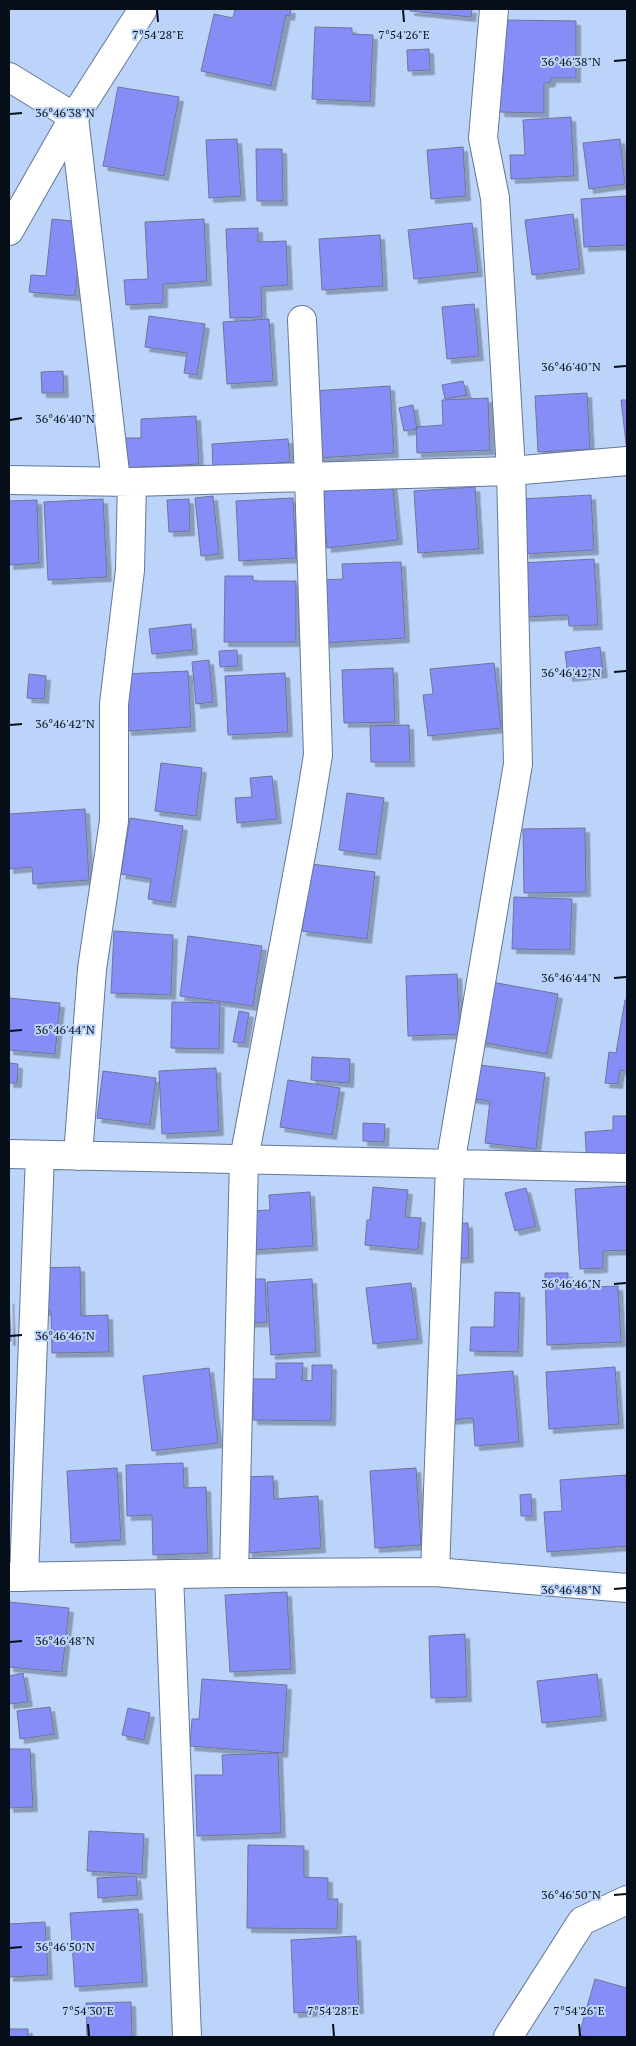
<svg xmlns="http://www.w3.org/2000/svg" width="636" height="2046" font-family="'PT Serif',serif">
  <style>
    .building { fill: #878df7; stroke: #70749a; filter: url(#shadow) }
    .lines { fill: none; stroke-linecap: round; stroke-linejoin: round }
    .minor-casing { stroke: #627799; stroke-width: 30 }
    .minor { stroke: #fff; stroke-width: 28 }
    .ticks { fill: none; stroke: #060e1a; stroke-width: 2 }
    .ticks-label { font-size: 12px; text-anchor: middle; fill: #060e1a; stroke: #bcd4fa; stroke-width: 4; stroke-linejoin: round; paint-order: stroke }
  </style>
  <defs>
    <filter id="shadow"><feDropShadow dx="4.5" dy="4.5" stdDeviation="0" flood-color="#0004"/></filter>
  </defs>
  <rect width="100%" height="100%" fill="#bcd4fa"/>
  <path class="building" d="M235 9H291L290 16 286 15 271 86 201 71 214 14 233 18Z
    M410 9H472L471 17 410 11Z
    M504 20 576 21V78H551V82L544 83V113L500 112V83H503Z
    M315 27 352 28V34L373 35 370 102 312 99Z
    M429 49 430 70 408 71 407 50Z
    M118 87 179 97 164 176 103 166Z
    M571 117 574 176 511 179 510 155H525L523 120Z
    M237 139 241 196 209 198 206 140Z
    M620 139 625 184 589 189 583 143Z
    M463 147 466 196 431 199 427 150Z
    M256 149H282L283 201H257Z
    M626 196 627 245 584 247 581 199Z
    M573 214 580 269 532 275 525 220Z
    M52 219 83 222 75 296 29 292 31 275 46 276Z
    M204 219 207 281 163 284V303L126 305 124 280 148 279 145 222Z
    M472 223 478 272 414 279 408 230Z
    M258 228V242L286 241 288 285 261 287 262 317 230 318 226 229Z
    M380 235 383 286 322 290 319 239Z
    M474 304 479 356 447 359 442 307Z
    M149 316 205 324 197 375 184 373 187 353 145 347Z
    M269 319 273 381 227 384 223 322Z
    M63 371 64 393H42L41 372Z
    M463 381 467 395 445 399 442 385Z
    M390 386 394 453 318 458 313 391Z
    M587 393 590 449 538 452 535 396Z
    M488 398 490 450 417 453 416 427 443 425 442 400Z
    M621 400H627V452Z
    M413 405 417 429 404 431 399 408Z
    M196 416 199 464 124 468 123 438H141V419Z
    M288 439 290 462 213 468 212 444Z
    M392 480 398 540 327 548 321 488Z
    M475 487 479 549 418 553 414 491Z
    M591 495 594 550 525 554 522 499Z
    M213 496 219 554 201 556 195 498Z
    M293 498 296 558 239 561 236 501Z
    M103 499 107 577 48 580 44 502Z
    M189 499 190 531 169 532 167 500Z
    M37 500 39 563 9 565V501Z
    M594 559 598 625 569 626 568 615 525 617 522 563Z
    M401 562 405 638 325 643 322 580 343 579 342 564Z
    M225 576H253V581H296V642H224Z
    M191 624 193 650 152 654 149 629Z
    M600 647 603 673 568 677 565 652Z
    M237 650 238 666 220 667 219 651Z
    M209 660 213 702 196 704 192 662Z
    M494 663 501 728 428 736 423 695 433 694 430 669Z
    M393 668 395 722 344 723 342 670Z
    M188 671 191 727 127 731 124 674Z
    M285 673 288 732 228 735 225 676Z
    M29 674 46 676 44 699 27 698Z
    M409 725 410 762H371L370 726Z
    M161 763 202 768 196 816 155 811Z
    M272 776 277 819 237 823 235 798 252 797 250 778Z
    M347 793 384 798 376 855 339 850Z
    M85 809 89 880 33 884 32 867 9 869V814Z
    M130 818 183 826 171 903 148 899 151 879 121 874Z
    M585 828 586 892 524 893 523 829Z
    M311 864 375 872 367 939 302 931Z
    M514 897 572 899 570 950 512 949Z
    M114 931 173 935 171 995 111 993Z
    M188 936 262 946 253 1006 180 996Z
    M457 974 460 1034 408 1036 406 976Z
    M486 981 558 994 547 1054 475 1041Z
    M9 998 60 1003 55 1054 9 1050Z
    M625 1000H627V1071L620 1070 618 1084 605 1083 609 1052 616 1053Z
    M172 1002 220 1003 219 1049 171 1048Z
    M239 1011 249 1013 244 1043 233 1042Z
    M312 1057 350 1059 349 1083 311 1080Z
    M9 1063 18 1064 17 1083H9Z
    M471 1064 545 1073 536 1149 485 1143 490 1101 466 1098Z
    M216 1068 219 1131 162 1134 159 1071Z
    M103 1071 156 1078 150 1125 97 1118Z
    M288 1080 340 1088 332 1135 280 1127Z
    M613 1116H627V1162L587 1164 585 1132 613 1130Z
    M363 1123 385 1124 384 1142 363 1141Z
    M627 1186V1250L603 1251V1268L580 1269 575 1189Z
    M373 1187 408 1190 405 1217 421 1218 418 1250 365 1245 367 1220H370Z
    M526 1188 536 1226 515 1231 505 1193Z
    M310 1192 313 1246 252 1250 250 1211 270 1210 269 1195Z
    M468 1223 469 1258 447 1259 445 1224Z
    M80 1267 81 1316 108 1315 109 1352 52 1353 51 1311H37L36 1268Z
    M545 1273H568V1288L618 1286 621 1342 547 1345Z
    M244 1279H265L267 1322 246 1323Z
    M312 1279 316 1352 271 1355 267 1282Z
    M411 1283 418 1339 373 1344 366 1288Z
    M495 1292 520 1293 518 1352 470 1351 471 1327H494Z
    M9 1299 11 1341H9Z
    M276 1363H303L302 1380 312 1381V1365H332L331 1421 253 1420V1379H276Z
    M615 1367 619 1424 549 1429 546 1372Z
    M209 1368 218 1443 152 1451 143 1376Z
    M513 1371 519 1442 475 1446 473 1418 450 1420 447 1376Z
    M183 1463 184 1488 206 1487 208 1553 153 1555 152 1515 127 1516 126 1465Z
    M117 1468 121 1540 71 1543 67 1471Z
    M416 1468 421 1545 375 1548 370 1471Z
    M626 1475 627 1546 547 1552 544 1512 562 1511 560 1480Z
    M273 1476 274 1499 318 1496 321 1548 248 1553 243 1477Z
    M531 1494 532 1516H521L520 1495Z
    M287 1592 291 1669 230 1672 225 1595Z
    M9 1602 69 1608 62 1672 9 1667Z
    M465 1634 467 1697 431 1698 429 1636Z
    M23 1673 28 1702 9 1704V1676Z
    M597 1674 602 1716 542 1723 537 1681Z
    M202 1679 287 1685 283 1753 190 1746 192 1719H199Z
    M50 1707 54 1734 20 1739 17 1711Z
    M128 1708 150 1713 144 1740 122 1735Z
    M9 1749H30L33 1807 9 1808Z
    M278 1753 281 1833 197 1836 195 1775H223L222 1755Z
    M89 1831 144 1834 142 1874 87 1871Z
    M248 1845 304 1846V1877L328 1878V1899H338L337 1929 247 1928Z
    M136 1876 138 1895 98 1898 97 1878Z
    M138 1909 143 1982 75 1987 70 1913Z
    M45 1922 48 1975 9 1977V1924Z
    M356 1936 359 2009 294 2013 291 1940Z
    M595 1979 627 1988V2037H587L579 2035Z
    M131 2002 132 2037H87L86 2003Z
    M9 2029H28V2037H9Z"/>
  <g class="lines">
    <defs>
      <path id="minor" d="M9 77 74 117 116 481
        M9 231 74 117 143 9
        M9 480 132 482 511 471 627 461
        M9 1154 627 1168
        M78 1156 92 969 114 821V704L130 570 132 482
        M435 1572 450 1165 518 764 511 471 495 198 483 138 494 9
        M234 1573 244 1159 306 828 318 755 309 477 302 320
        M169 1574 187 2037
        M9 1577 234 1573 435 1572 627 1588
        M24 1577 40 1155
        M508 2037 582 1921 627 1900"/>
    </defs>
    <use href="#minor" class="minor-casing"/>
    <use href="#minor" class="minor"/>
  </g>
  <path class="ticks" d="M157 10 158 22M403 10 404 22M614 61 626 60M10 114 22 113M614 367 626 366M10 420 22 418M614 672 626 671M10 725 22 724M614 978 626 977M10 1031 22 1030M614 1284 626 1283M10 1336 22 1335M614 1589 626 1588M10 1642 22 1641M614 1895 626 1894M10 1948 22 1947M88 2024 89 2036M333 2024 334 2036M579 2024 580 2036"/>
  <g class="ticks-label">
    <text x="158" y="39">7°54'28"E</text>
    <text x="404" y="39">7°54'26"E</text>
    <text x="571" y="66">36°46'38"N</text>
    <text x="65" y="117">36°46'38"N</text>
    <text x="571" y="371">36°46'40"N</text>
    <text x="65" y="423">36°46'40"N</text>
    <text x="571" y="677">36°46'42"N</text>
    <text x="65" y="728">36°46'42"N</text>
    <text x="571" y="982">36°46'44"N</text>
    <text x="65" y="1034">36°46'44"N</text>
    <text x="571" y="1288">36°46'46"N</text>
    <text x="65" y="1340">36°46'46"N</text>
    <text x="571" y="1594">36°46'48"N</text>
    <text x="65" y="1645">36°46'48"N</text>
    <text x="571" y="1899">36°46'50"N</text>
    <text x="65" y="1951">36°46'50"N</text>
    <text x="88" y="2015">7°54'30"E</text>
    <text x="333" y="2015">7°54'28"E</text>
    <text x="579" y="2015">7°54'26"E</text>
  </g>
  <rect width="636" height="2046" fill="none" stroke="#060e1a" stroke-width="20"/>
</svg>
